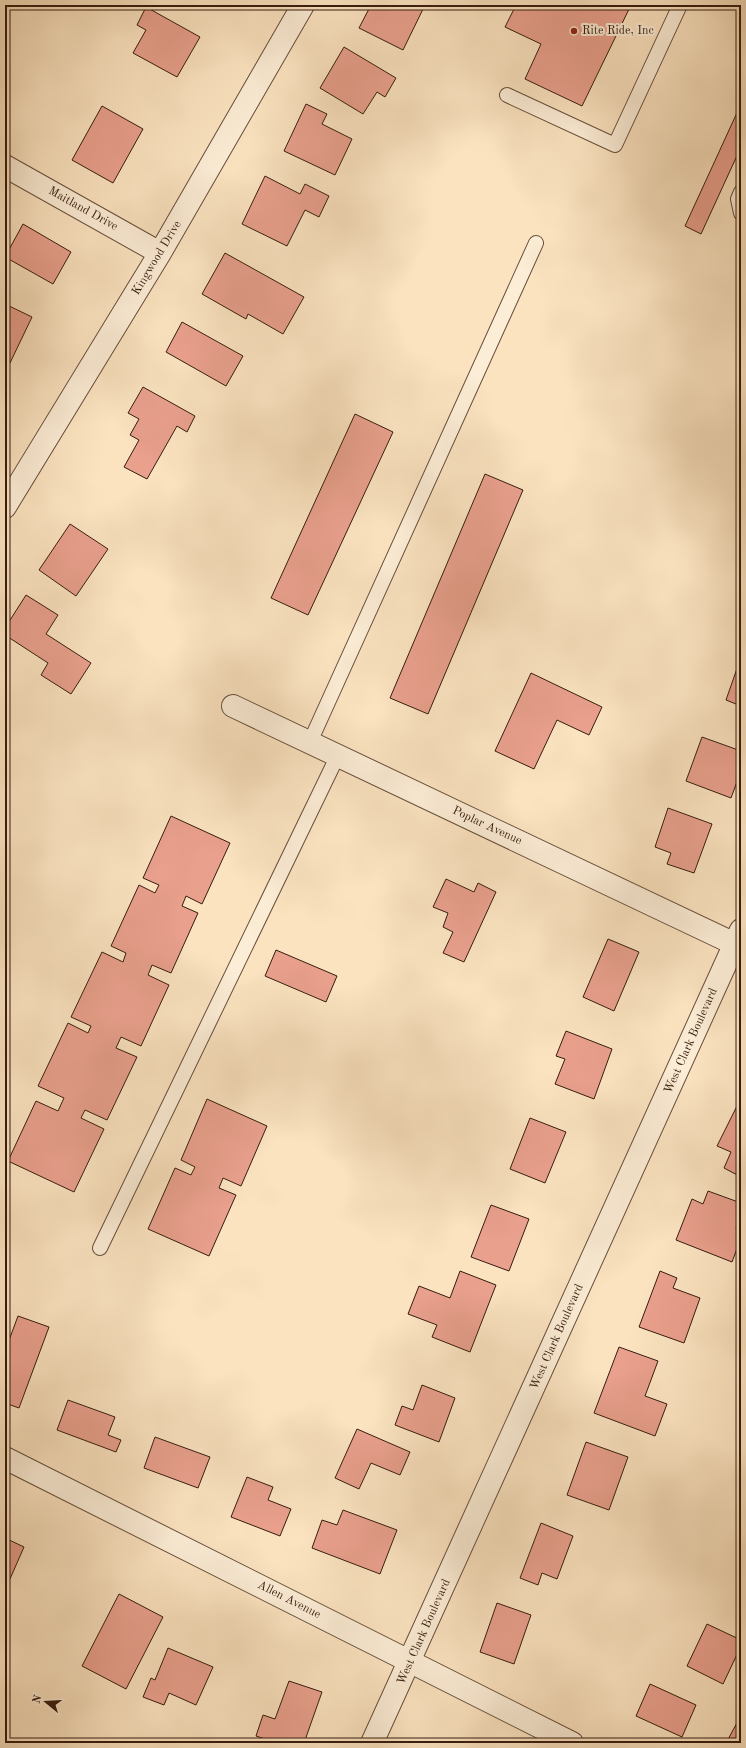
<svg xmlns="http://www.w3.org/2000/svg" width="746" height="1748" font-family="'Old Standard TT',serif">
  <style>
    .building { fill: #e9a08d; stroke: #361c0e }
    .lines { fill: none; stroke-linecap: round; stroke-linejoin: round }
    .service-casing { stroke: #674e3a; stroke-width: 16 }
    .minor-casing { stroke: #674e3a; stroke-width: 24 }
    .tertiary-casing { stroke: #674e3a; stroke-width: 24 }
    .service { stroke: #fcedd6; stroke-width: 14 }
    .minor { stroke: #fcedd6; stroke-width: 22 }
    .tertiary { stroke: #fcedd6; stroke-width: 22 }
    .poi-dot { fill: #8f2418; stroke: #fcedd6; stroke-width: 1.5 }
    .labels { text-anchor: middle; dominant-baseline: central; stroke-width: 4; stroke-linejoin: round; paint-order: stroke }
    .poi-label { font-size: 12px; fill: #361c0e; stroke: #fcedd6; text-anchor: start }
    .street-label { font-size: 12px; fill: #361c0e; stroke: #fcedd6 }
  </style>
  <rect width="100%" height="100%" fill="#fbe3c0"/>
  <filter id="stains"><feTurbulence type="fractalNoise" baseFrequency=".005" numOctaves="4"/><feColorMatrix values="0 0 0 0 .2 0 0 0 0 .09 0 0 0 0 .02 0 0 0 .5 -.17"/></filter>
  <radialGradient id="worn" r=".72"><stop offset=".6" stop-color="#630" stop-opacity="0"/><stop offset="1" stop-color="#630" stop-opacity=".3"/></radialGradient>
  <path class="building" d="M371 5H425L403 50 359 28Z
    M516 5H631L582 106 525 79 541 44 505 27Z
    M146 7 200 37 177 77 133 53 146 30 137 25Z
    M344 47 396 78 385 97 377 92 363 114 320 88Z
    M306 104 327 114 322 124 352 139 335 175 284 151Z
    M741 104V147L701 234 685 226Z
    M102 106 143 129 113 183 72 160Z
    M265 176 300 194 305 184 329 196 319 217 305 210 287 246 242 224Z
    M23 224 71 252 53 284 5 257Z
    M225 253 304 297 283 334 248 314 246 319 202 294Z
    M5 304 32 317 10 363 5 360Z
    M182 322 243 356 226 386 166 352Z
    M143 387 195 416 187 432 177 426 147 479 124 467 139 440 130 435 139 419 128 413Z
    M355 414 393 432 308 615 271 598Z
    M485 474 523 490 428 714 390 698Z
    M70 524 108 549 76 596 39 570Z
    M26 595 58 615 46 634 91 663 71 694 41 675 48 663 5 635V628Z
    M741 657V706L726 700Z
    M531 673 602 707 589 735 557 720 534 769 495 751Z
    M702 737 741 751V771L731 798 686 781Z
    M668 808 712 824 694 873 667 864 671 853 655 847Z
    M171 816 230 843 202 904 186 896 182 906 198 913 171 973 152 965 148 975 169 985 141 1046 121 1037 116 1048 137 1057 107 1120 85 1110 81 1118 104 1129 74 1192 8 1161 36 1101 58 1111 64 1098 38 1086 68 1023 88 1033 91 1026 71 1017 102 952 123 962 126 953 111 946 139 885 155 893 159 885 143 878Z
    M446 879 474 892 478 883 496 892 464 962 443 953 453 932 443 927 448 913 433 907Z
    M608 939 639 952 614 1011 583 997Z
    M276 950 337 976 326 1002 265 976Z
    M566 1031 612 1049 594 1099 555 1084 565 1059 556 1056Z
    M741 1098V1177L724 1168 731 1152 717 1146Z
    M207 1099 267 1126 241 1186 223 1178 219 1188 236 1195 209 1256 148 1229 175 1168 191 1175 195 1167 181 1160Z
    M530 1118 566 1132 545 1183 510 1169Z
    M708 1191 741 1203V1215L736 1228 741 1230V1238L732 1262 676 1240 692 1199 703 1204Z
    M491 1205 529 1219 509 1271 471 1257Z
    M460 1271 496 1285 470 1352 432 1337 437 1325 408 1314 419 1286 450 1298Z
    M660 1271 677 1278 673 1288 700 1298 684 1343 639 1327Z
    M18 1316 49 1327 19 1408 5 1403V1351Z
    M619 1347 658 1361 645 1396 667 1404 655 1436 594 1413Z
    M422 1385 455 1398 439 1442 395 1425 402 1406 413 1410Z
    M68 1400 115 1417 108 1435 121 1440 116 1452 57 1430Z
    M357 1429 410 1452 400 1475 371 1463 359 1489 335 1478Z
    M155 1437 210 1457 198 1488 144 1468Z
    M586 1442 628 1457 609 1510 567 1495Z
    M247 1477 273 1487 268 1500 291 1509 280 1536 231 1517Z
    M343 1510 397 1530 380 1574 312 1548 322 1520 337 1525Z
    M541 1523 573 1536 557 1579 542 1573 538 1585 520 1578Z
    M5 1538 24 1547 6 1588H5Z
    M119 1594 163 1617 126 1689 82 1666Z
    M497 1603 531 1615 514 1664 480 1652Z
    M707 1624 741 1640V1646L723 1684 687 1666Z
    M168 1648 213 1667 196 1705 169 1693 164 1705 143 1697 151 1678 155 1680Z
    M289 1681 322 1692 304 1743H277L256 1736 263 1715 275 1719Z
    M650 1684 696 1705 682 1737 636 1716Z
    M738 1721 741 1722V1743H726Z"/>
  <g class="lines">
    <defs>
      <path id="service" d="M507 95 615 145 680 5
        M741 192 738 199 741 213
        M310 742 536 243
        M100 1248 338 755"/>
      <path id="minor" d="M5 166 160 253
        M5 507 160 253 303 5
        M233 706 741 947
        M5 1458 572 1743"/>
      <path id="tertiary" d="M372 1743 741 930"/>
    </defs>
    <use href="#service" class="service-casing"/>
    <use href="#minor" class="minor-casing"/>
    <use href="#tertiary" class="tertiary-casing"/>
    <use href="#service" class="service"/>
    <use href="#minor" class="minor"/>
    <use href="#tertiary" class="tertiary"/>
  </g>
  <circle class="poi-dot" cx="574" cy="31" r="4"/>
  <g class="labels">
    <g class="poi-label">
      <text x="582" y="31">Rite Ride, Inc</text>
    </g>
    <g class="street-label">
      <text transform="translate(83 209) rotate(29)">Maitland Drive</text>
      <text transform="translate(157 258) rotate(-59)">Kingwood Drive</text>
      <text transform="translate(487 826) rotate(25)">Poplar Avenue</text>
      <text transform="translate(691 1041) rotate(-66)">West Clark Boulevard</text>
      <text transform="translate(557 1337) rotate(-66)">West Clark Boulevard</text>
      <text transform="translate(289 1600) rotate(27)">Allen Avenue</text>
      <text transform="translate(424 1632) rotate(-66)">West Clark Boulevard</text>
    </g>
  </g>
  <rect width="746" height="1748" fill="none" stroke="#fbe3c0" stroke-width="20"/>
  <rect x="6" y="6" width="734" height="1736" fill="none" stroke="#361c0e" stroke-width="2"/>
  <rect x="10" y="10" width="726" height="1728" fill="none" stroke="#361c0e"/>
  <g transform="translate(46 1702) rotate(288)" stroke="#fcedd6" stroke-width="3" paint-order="stroke">
  <path d="M0-3L7 15L0 10L-7 15Z" fill="#361c0e"/>
  <text y="-6" font-size="11" font-weight="bold" text-anchor="middle" fill="#361c0e">N</text>
  </g>
  <rect width="100%" height="100%" filter="url(#stains)"/>
  <rect width="100%" height="100%" fill="url(#worn)"/>
</svg>
